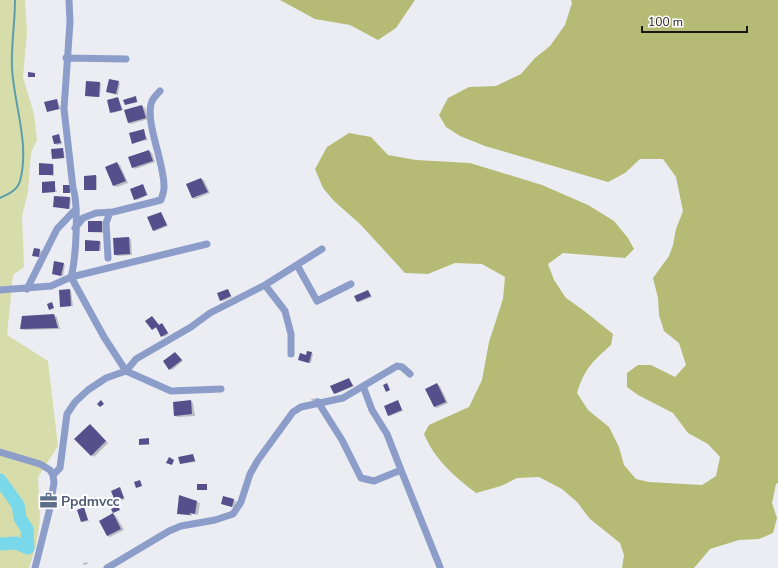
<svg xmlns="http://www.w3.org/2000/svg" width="778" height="568" font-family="'Nunito Sans',sans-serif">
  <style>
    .green { fill: #d7dcab }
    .forest { fill: #b5bb74 }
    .shadow { fill: #0003 }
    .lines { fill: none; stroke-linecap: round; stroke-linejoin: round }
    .stream { stroke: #5c9eac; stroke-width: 2 }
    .river { stroke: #79d8ea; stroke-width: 13 }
    .building { fill: #55508b }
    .minor { stroke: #8c9dca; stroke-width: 7 }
    .labels { text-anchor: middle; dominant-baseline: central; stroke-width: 4; stroke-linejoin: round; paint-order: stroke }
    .service-label { font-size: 14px; font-weight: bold; fill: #4e5e75; stroke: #fff; text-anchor: start }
  </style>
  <rect width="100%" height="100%" fill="#ebedf3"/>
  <path class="green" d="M0 0H25L27 33 23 77 34 114 37 140 31 153 28 192 22 216 24 267 13 275 7 335 48 361 58 446 38 477 40 520 36 546 29 568H0Z"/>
  <path class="forest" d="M280 0H415L396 28 378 40 350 25 315 19Z
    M571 0H778V483L776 484 772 503 777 518 773 533 759 539 739 540 710 549 694 568H622L624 555 620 543 590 519 577 502 562 489 539 477 517 478 501 486 476 493C454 476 435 460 424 434L429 425 469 407 482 380 489 342 503 299 505 277 482 264 455 263 428 274 405 273 360 224 334 201 323 188 315 169 327 147 349 133 371 137 388 155 416 160 470 163 542 185 588 205 614 221 628 238 634 249 625 258 563 253 548 264 554 280 566 298 583 310 613 334 611 345C592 362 585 368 577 393L588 410 609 427 619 447 624 465 636 479 649 482 702 485 716 476 720 457 708 444 688 433 673 413 638 395 627 387V373L638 365H651L675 377 686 365 679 343 664 331 659 315 658 298 653 278 669 256 673 245 676 229 683 211 676 177 663 159H640L625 173 608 182 485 146 460 136 446 127 439 115 448 98 469 87 496 86 521 74 535 58 550 46 565 25 572 3Z"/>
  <path class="shadow" d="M110 80 120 83 118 95 109 93Z
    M100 83 101 84 100 97 87 96Z
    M135 97 138 102 126 104Z
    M118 98 123 110 113 113 108 101Z
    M57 100 61 109 48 111Z
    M142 106 145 108 148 119 131 124 128 123Z
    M143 130 148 140 133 143Z
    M59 135 62 144 56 145 53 137Z
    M63 149 65 158 53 159Z
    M149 151 152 153 155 162 135 169 133 167Z
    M117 163 120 165 128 183 117 187 114 186Z
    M53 165H54V176L40 174Z
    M96 176 97 177V190H85Z
    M201 179 204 180 210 193 195 199 192 198Z
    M54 182 57 192H43Z
    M143 185 148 195 137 200 135 199Z
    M69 198 71 199 70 209 56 207Z
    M161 213 168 226 155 231 154 230Z
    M102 222 103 223V233L89 232Z
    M129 238 131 239 132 255 117 256 115 254Z
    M99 242H101V251H88Z
    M34 249 42 251 40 257 35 256Z
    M63 264 65 265 63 276 53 274Z
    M70 290 71 291 73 306 63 307 61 306Z
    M228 290 232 297 223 301 221 300Z
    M368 291 372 297 360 302H358L356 296Z
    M54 315 57 317 60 329 24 330 21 329Z
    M152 317 159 325H163L169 334 164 337 157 328 152 329Z
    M311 353 313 354 311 363 301 361Z
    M177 354 183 361 172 370 170 369Z
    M349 379 354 386 336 394 335 393Z
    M437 384 440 386 448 403 437 408 434 407Z
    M318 398V401H312L311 399Z
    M191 401 193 403 195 416 178 417 175 416Z
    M398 401 403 411 390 416 389 415Z
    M93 427 108 443 94 457 92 455Z
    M148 439 150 445H140Z
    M193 455 196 462 180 464Z
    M120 489 125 499 118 502 116 501Z
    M180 496 200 503 198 515 192 514V516L178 513Z
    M224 498 236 501 234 507 224 505Z
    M83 509 89 521 83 522 82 521Z
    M113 514 116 516 124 530 110 537 107 536Z
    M87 562 88 564 83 565V563Z"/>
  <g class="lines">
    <path class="stream" d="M0 198C8 194 17 191 20 181 30 144 14 105 12 68 11 45 15 23 15 0"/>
    <path class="river" d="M0 480 18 505 20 518 27 529 28 548 16 543 0 544"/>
  </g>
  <path class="building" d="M28 72 35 73V77H28Z
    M109 79 119 81 116 94 106 92Z
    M86 81 100 82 99 97 85 96Z
    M136 96 137 102 125 105 123 100Z
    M118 97 122 110 110 113 107 100Z
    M57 99 59 109 47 112 44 102Z
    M142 105 146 118 128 123 124 110Z
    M144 129 146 139 132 144 129 133Z
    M59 134 61 143 54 144 52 136Z
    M63 148 64 158 52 159 51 149Z
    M149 150 153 161 132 168 128 157Z
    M117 162 126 181 113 186 105 167Z
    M39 163 53 164V175H39Z
    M96 175V190H84V176Z
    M201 178 208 192 192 198 186 184Z
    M55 181V192L42 193V182Z
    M143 184 147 195 134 200 130 189Z
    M63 185H70V193H63Z
    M54 196 70 197 69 209 53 207Z
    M161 212 167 225 153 231 147 217Z
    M88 221H102V232H88Z
    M129 237 130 254 114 255 113 238Z
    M85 240 100 241 99 251H85Z
    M34 248 40 249 39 257 32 256Z
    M54 261 64 263 61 276 52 274Z
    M70 289 71 306 60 307 59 290Z
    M228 289 231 296 220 301 217 293Z
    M368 290 371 296 357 302 354 296Z
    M52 302 54 308 49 310 47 304Z
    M54 314 58 328 20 329 22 316Z
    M152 316 159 325 162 323 168 333 161 337 156 327 152 330 145 321Z
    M307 351 312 352 309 363 298 360 300 353 306 355Z
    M175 352 182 360 169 370 163 361Z
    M349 378 353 386 334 394 330 386Z
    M387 383 390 390 386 392 383 385Z
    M437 383 446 402 434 407 425 389Z
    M101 400 104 404 100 407 97 404Z
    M191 400 192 414 174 416 173 402Z
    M398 400 402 410 388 416 384 406Z
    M90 424 106 441 91 456 74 439Z
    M149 438V444L139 445V439Z
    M193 454 195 461 180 464 178 457Z
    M169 457 174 460 172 465 166 463Z
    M140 480 142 486 136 488 134 482Z
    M197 484H207V490H197Z
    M120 487 124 498 115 501 111 491Z
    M179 495 197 501 195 514 190 513V515L177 514Z
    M223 496 234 499 232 507 221 504Z
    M118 506 120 510 113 513 111 509Z
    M84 507 88 520 81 522 77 510Z
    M113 513 121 529 107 536 99 521Z"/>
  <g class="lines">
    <path class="minor" d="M69 0 70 22 64 109 73 188C79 206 76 259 71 277L104 337 126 371 171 391 221 389
      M66 58 126 59
      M75 228 83 218 96 213 113 212 161 200C162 196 164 192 164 188 165 164 146 126 151 104 152 99 156 95 160 91
      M108 258 106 223 110 212
      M297 265 317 301 351 284
      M265 285 285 311 291 334V354
      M27 289 57 229 76 209
      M0 290 51 286 71 277 207 244
      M363 386 372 410 387 434 401 470
      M318 402 342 440 361 478 374 481 401 470 440 567
      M0 452 40 464 50 470 53 475 54 483 49 512 35 568
      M53 475 60 468 67 414 75 402 88 390 106 378 126 371 136 359 191 327 210 313 265 285 322 249
      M107 568 169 531 181 526 215 520 233 514 241 502 250 474 258 460 293 412 301 407 343 398 397 366 402 367 410 374"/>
  </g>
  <defs>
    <symbol id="office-bare" viewBox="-9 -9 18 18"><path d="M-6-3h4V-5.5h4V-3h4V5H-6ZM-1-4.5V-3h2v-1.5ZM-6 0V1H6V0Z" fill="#5c6f8a" stroke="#fff" stroke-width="2.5" paint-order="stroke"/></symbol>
  </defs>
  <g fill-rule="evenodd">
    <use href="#office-bare" x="36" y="488" width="25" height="25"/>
  </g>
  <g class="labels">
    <g class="service-label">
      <text x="61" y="501">Ppdmvcc</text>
    </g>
  </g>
  <path d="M642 26v6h105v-6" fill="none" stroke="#18181b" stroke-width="2"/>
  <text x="648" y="26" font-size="12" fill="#18181b" stroke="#ffffff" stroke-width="3" paint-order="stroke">100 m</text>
</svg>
